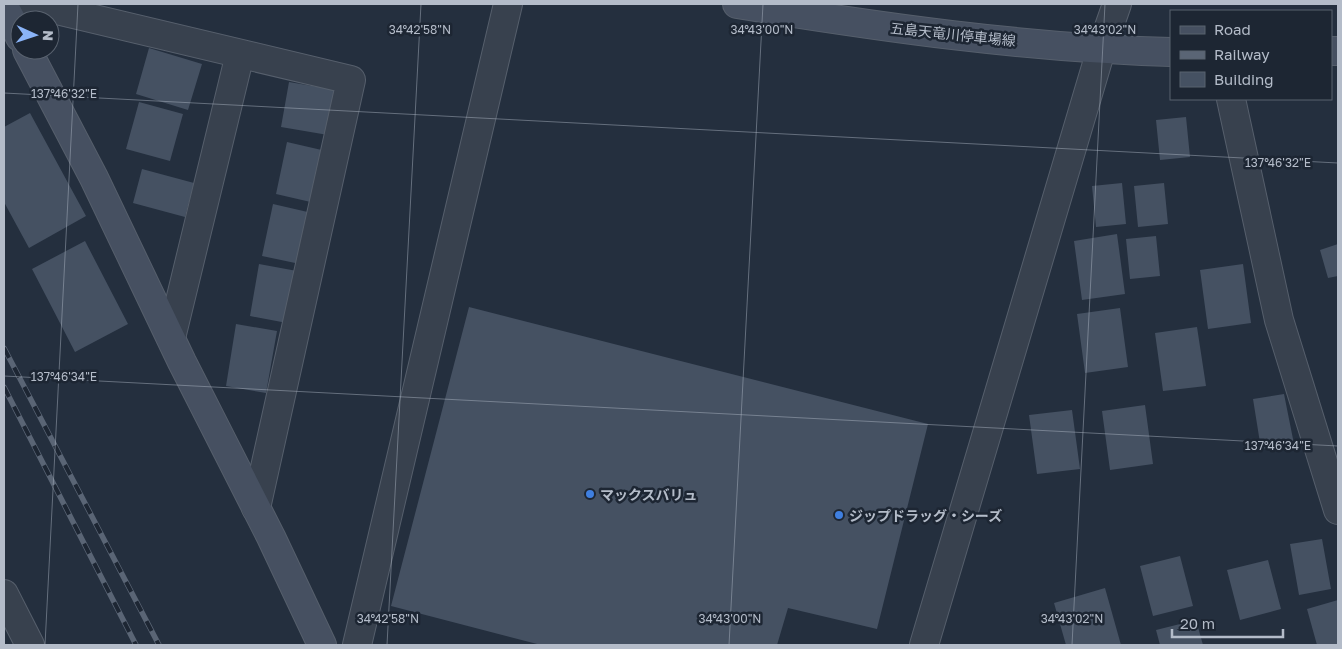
<svg xmlns="http://www.w3.org/2000/svg" width="1342" height="649" font-family="'Golos Text','Noto Sans JP',sans-serif">
  <style>
    .building { fill: #455162 }
    .lines { fill: none; stroke-linecap: round; stroke-linejoin: round }
    .street-casing { stroke: #565f6c; stroke-width: 30 }
    .secondary-casing { stroke: #565f6c; stroke-width: 30 }
    .street { stroke: #38414e; stroke-width: 28 }
    .secondary { stroke: #465061; stroke-width: 28 }
    .rail-casing { stroke: #5a6575; stroke-width: 5.5 }
    .rail { stroke: #1d2633; stroke-width: 4; stroke-dasharray: 11; stroke-linecap: butt }
    .ticks { fill: none; stroke: #b4bcc9; stroke-width: 1; stroke-opacity: 0.45 }
    .shop-dot { fill: #3f7fe0; stroke: #1d2633; stroke-width: 2 }
    .labels { text-anchor: middle; dominant-baseline: central; stroke-width: 5; stroke-linejoin: round; paint-order: stroke }
    .street-label { font-size: 14px; fill: #b4bcc9; stroke: #1d2633 }
    .poi-label { font-size: 14px; font-weight: bold; fill: #b4bcc9; stroke: #1d2633; text-anchor: start }
    .ticks-label { font-size: 12px; text-anchor: middle; fill: #b4bcc9; stroke: #1d2633; stroke-width: 5; stroke-linejoin: round; paint-order: stroke }
  </style>
  <rect width="100%" height="100%" fill="#242f3e"/>
  <path class="building" d="M149 48 202 64 188 110 136 94Z
    M289 82 336 90 328 135 281 127Z
    M139 102 183 114 170 161 126 149Z
    M30 113 86 216 29 248 4 202V127Z
    M1186 117 1190 157 1160 160 1156 120Z
    M287 142 326 151 315 203 276 194Z
    M142 169 194 183 185 217 133 203Z
    M1122 183 1126 224 1096 227 1092 186Z
    M1164 183 1168 224 1138 227 1134 186Z
    M273 204 312 213 300 264 262 256Z
    M1117 234 1125 294 1082 300 1074 241Z
    M1156 236 1160 276 1130 279 1126 239Z
    M85 241 128 324 75 352 32 269Z
    M1338 244V276L1328 278 1320 250Z
    M259 264 297 271 287 323 250 316Z
    M1243 264 1251 323 1208 329 1200 270Z
    M469 307 928 424 877 629 788 608 777 645H541L391 606Z
    M1120 308 1128 367 1085 373 1077 314Z
    M236 324 277 331 266 393 226 386Z
    M1197 327 1206 386 1163 391 1155 333Z
    M1284 394 1294 444 1261 449 1253 399Z
    M1145 405 1153 464 1110 470 1102 411Z
    M1072 410 1080 469 1037 474 1029 415Z
    M1322 539 1331 589 1299 595 1290 544Z
    M1180 556 1193 606 1153 616 1140 566Z
    M1268 560 1281 609 1240 620 1227 570Z
    M1105 588 1121 645H1066L1054 603Z
    M1338 600V645H1317L1307 609Z
    M1196 620 1203 645H1160L1156 630Z"/>
  <g class="lines">
    <defs>
      <path id="street" d="M31 4 351 80 256 508
        M1231 99 1279 320 1338 510
        M171 338 240 54
        M4 594 30 645
        M357 645 508 4
        M924 645 1101 50 1117 4"/>
      <path id="secondary" d="M737 4C880 27 1025 48 1171 52
        M4 6 20 37
        M27 50 94 178 182 362 271 537 322 645
        M1331 51H1338"/>
    </defs>
    <use href="#street" class="street-casing"/>
    <use href="#secondary" class="secondary-casing"/>
    <use href="#street" class="street"/>
    <use href="#secondary" class="secondary"/>
    <defs>
      <path id="rail" d="M4 348 159 645
        M4 387 136 645"/>
    </defs>
    <use href="#rail" class="rail-casing"/>
    <use href="#rail" class="rail"/>
  </g>
  <path class="ticks" d="M4 93 1338 163M4 376 1338 446M45 645 78 4M387 645 421 4M729 645 763 4M1072 645 1105 4"/>
  <g class="shop-dot">
    <circle cx="590" cy="494" r="5"/>
    <circle cx="839" cy="515" r="5"/>
  </g>
  <g class="labels">
    <g class="street-label">
      <text transform="translate(953 34) rotate(6)">五島天竜川停車場線</text>
    </g>
    <g class="poi-label">
      <text x="600" y="494">マックスバリュ</text>
      <text x="849" y="515">ジップドラッグ・シーズ</text>
    </g>
  </g>
  <g class="ticks-label">
    <text x="420" y="34">34°42'58"N</text>
    <text x="762" y="34">34°43'00"N</text>
    <text x="1105" y="34">34°43'02"N</text>
    <text x="64" y="98">137°46'32"E</text>
    <text x="1278" y="167">137°46'32"E</text>
    <text x="64" y="381">137°46'34"E</text>
    <text x="1278" y="450">137°46'34"E</text>
    <text x="388" y="623">34°42'58"N</text>
    <text x="730" y="623">34°43'00"N</text>
    <text x="1072" y="623">34°43'02"N</text>
  </g>
  <rect width="1342" height="649" fill="none" stroke="#b4bcc9" stroke-width="10"/>
  <rect x="1170" y="10" width="162" height="90" fill="#1d2633" stroke="#59626f"/>
  <rect x="1180" y="26" width="25" height="8" fill="#465061" stroke="#59626f"/>
  <text x="1214" y="35" font-size="15" fill="#b4bcc9">Road</text>
  <rect x="1180" y="51" width="25" height="8" fill="#5a6575" stroke="#59626f"/>
  <text x="1214" y="60" font-size="15" fill="#b4bcc9">Railway</text>
  <rect x="1180" y="72" width="25" height="15" fill="#455162" stroke="#59626f"/>
  <text x="1214" y="85" font-size="15" fill="#b4bcc9">Building</text>
  <g transform="translate(35 35) rotate(93)"><circle r="24" fill="#1d2633" stroke="#59626f"/>
  <path d="M0-4L9 19L0 12L-9 19Z" fill="#8ab4f8"/>
  <text y="-8" font-size="14" font-weight="bold" text-anchor="middle" fill="#b4bcc9">N</text>
  </g>
  <path d="M1172 629v8h111v-8" fill="none" stroke="#b4bcc9" stroke-width="2.5"/>
  <text x="1180" y="629" font-size="15" fill="#b4bcc9" stroke="#1d2633" stroke-width="4" paint-order="stroke">20 m</text>
</svg>
